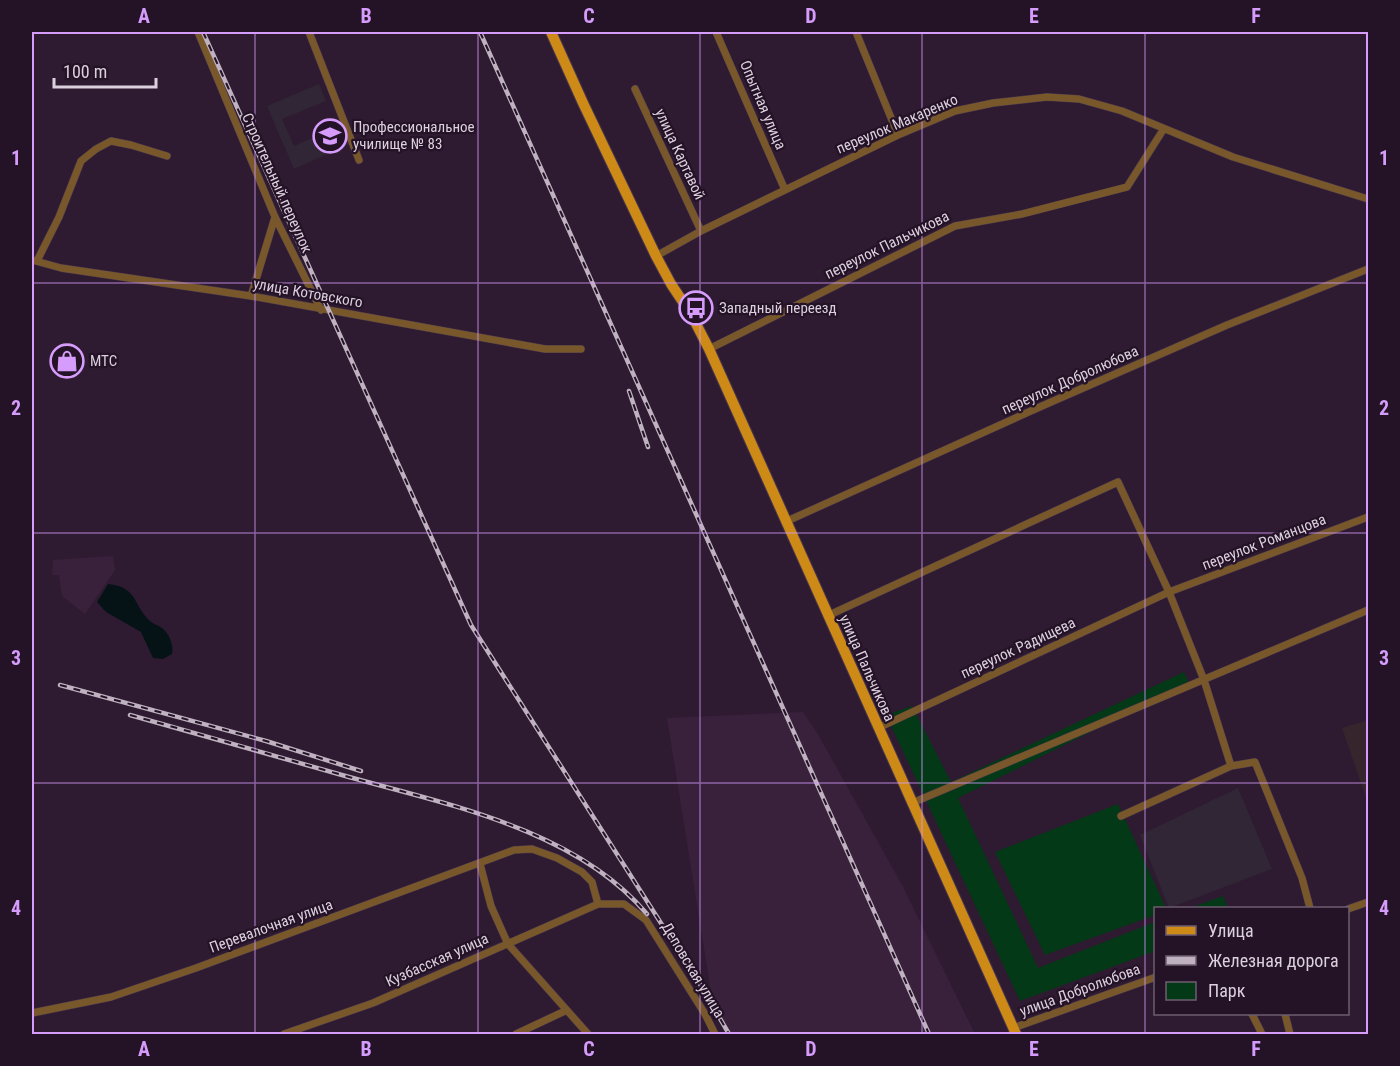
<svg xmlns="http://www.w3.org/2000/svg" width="1400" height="1066" font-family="'Roboto Condensed',sans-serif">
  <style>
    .built { fill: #39213c }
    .education { fill: #312635 }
    .medical { fill: #36252d }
    .green { fill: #033916 }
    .water { fill: #051216 }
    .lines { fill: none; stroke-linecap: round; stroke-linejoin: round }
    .minor-casing { stroke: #4a384d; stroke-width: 8 }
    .primary-casing { stroke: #4a384d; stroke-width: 12 }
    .minor { stroke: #78582b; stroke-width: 7 }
    .primary { stroke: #cd8a17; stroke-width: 10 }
    .rail-casing { stroke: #bfb1c0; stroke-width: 4.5 }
    .rail { stroke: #241227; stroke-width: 2; stroke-dasharray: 7; stroke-linecap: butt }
    .grid { fill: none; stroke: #d59cfb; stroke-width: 1.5; stroke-opacity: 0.55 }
    .labels { text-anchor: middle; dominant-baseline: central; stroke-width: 4.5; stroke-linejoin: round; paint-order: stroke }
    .street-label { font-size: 15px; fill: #ddd0de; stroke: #241227 }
    .poi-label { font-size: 15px; fill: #ddd0de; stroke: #241227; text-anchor: start }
    .neatline { fill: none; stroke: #d59cfb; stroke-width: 2 }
    .grid-label { font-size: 20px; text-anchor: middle; font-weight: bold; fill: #d59cfb }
  </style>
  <rect width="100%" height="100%" fill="#2e1b31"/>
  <path class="built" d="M113 556 115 570 85 614 62 596 59 575H52L53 560Z
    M803 712 819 736 902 885 975 1034H726L713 1004 667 718Z"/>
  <path class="education" d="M319 84 326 101 282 119 294 146 340 126 348 145 294 169 267 106Z
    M1238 788 1272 869 1169 908 1140 835Z"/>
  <path class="medical" d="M1368 720V803L1342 728Z"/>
  <path class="green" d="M1184 672 1189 683 958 798 1038 968 1155 922V951L1020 1001 886 715 912 706 951 782Z
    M1118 804 1166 908H1156L1155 915 1045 955 995 852Z
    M1223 896 1228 908H1190Z"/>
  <path class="water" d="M108 584C138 587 132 604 150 621 153 624 158 625 162 628 169 633 174 645 172 654L163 659 153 658 141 632 106 612 97 602Z"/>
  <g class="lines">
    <defs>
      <path id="minor" d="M198 32 275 217 321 310
        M309 32 359 160
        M716 32 785 190
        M856 32 898 135
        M635 89 701 231
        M656 256 701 231 785 190 898 135 955 111 993 103 1047 97 1079 99 1122 111 1233 157 1368 199
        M32 260 61 268 251 296 545 349H581
        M37 261 59 217 81 161 96 149 111 141 131 145 167 156
        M251 296 275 217
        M709 349 955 226 1022 214 1127 187 1163 130
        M785 522 1042 406 1227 325 1368 269
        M827 616 1118 482 1169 592 1204 680 1231 766 1255 762 1302 878 1310 908
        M878 728 1169 592 1368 517
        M912 803 1368 610
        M1121 816 1231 766
        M480 864 491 906 508 944 588 1034
        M1348 909 1368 902
        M32 1013 111 997 196 968 514 850 532 849 557 858 582 872 592 882 598 904H624L646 920 705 1014 715 1034
        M1252 1014 1262 1034
        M1285 1014 1290 1034
        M1013 1028 1156 977
        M284 1034 373 1003 598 904
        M516 1034 565 1011"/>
      <path id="primary" d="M551 32 583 103 656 256 671 284 691 314 709 349 1016 1034"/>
    </defs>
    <use href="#minor" class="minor-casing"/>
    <use href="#primary" class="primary-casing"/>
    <use href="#minor" class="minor"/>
    <use href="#primary" class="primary"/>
    <defs>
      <path id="rail" d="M203 32 471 625 680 953
        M480 32 929 1034
        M629 391 648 447
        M60 685 266 741 361 771
        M130 715C203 735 276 756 349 777 450 805 576 830 647 914
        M676 948 693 972 729 1034"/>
    </defs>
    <use href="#rail" class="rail-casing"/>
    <use href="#rail" class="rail"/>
  </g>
  <path class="grid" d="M255 32V1034M478 32V1034M700 32V1034M922 32V1034M1145 32V1034M32 283H1368M32 533H1368M32 783H1368"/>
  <defs>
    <symbol id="school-ring" viewBox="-11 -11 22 22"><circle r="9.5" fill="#241227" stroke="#d59cfb" stroke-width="1.5"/><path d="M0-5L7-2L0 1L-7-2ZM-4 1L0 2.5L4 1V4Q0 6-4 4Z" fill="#d59cfb"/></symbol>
    <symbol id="bus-ring" viewBox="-11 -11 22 22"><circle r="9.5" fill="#241227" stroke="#d59cfb" stroke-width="1.5"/><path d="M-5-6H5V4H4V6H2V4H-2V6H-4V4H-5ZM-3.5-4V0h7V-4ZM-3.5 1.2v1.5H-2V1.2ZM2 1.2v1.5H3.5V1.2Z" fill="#d59cfb"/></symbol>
    <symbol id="shop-ring" viewBox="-11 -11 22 22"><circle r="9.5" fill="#241227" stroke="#d59cfb" stroke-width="1.5"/><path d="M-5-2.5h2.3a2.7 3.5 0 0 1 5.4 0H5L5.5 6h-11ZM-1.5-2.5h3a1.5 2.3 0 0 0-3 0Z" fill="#d59cfb"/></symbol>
  </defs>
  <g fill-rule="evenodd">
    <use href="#school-ring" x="311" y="117" width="38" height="38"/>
    <use href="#bus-ring" x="677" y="289" width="38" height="38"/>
    <use href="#shop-ring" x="48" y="342" width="38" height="38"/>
  </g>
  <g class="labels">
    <g class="street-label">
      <text transform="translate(763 105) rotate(67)">Опытная улица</text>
      <text transform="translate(897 124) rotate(-23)">переулок Макаренко</text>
      <text transform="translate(680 154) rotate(65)">улица Картавой</text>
      <text transform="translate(277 183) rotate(66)">Строительный переулок</text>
      <text transform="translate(887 245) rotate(-26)">переулок Пальчикова</text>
      <text transform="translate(308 293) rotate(10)">улица Котовского</text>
      <text transform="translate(1070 380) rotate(-24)">переулок Добролюбова</text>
      <text transform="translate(1264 542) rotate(-21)">переулок Романцова</text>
      <text transform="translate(1018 648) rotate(-25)">переулок Радищева</text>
      <text transform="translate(867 668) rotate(66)">улица Пальчикова</text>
      <text transform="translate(271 926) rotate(-20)">Перевалочная улица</text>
      <text transform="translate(437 960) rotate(-24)">Кузбасская улица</text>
      <text transform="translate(693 970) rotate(59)">Деповская улица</text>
      <text transform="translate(1080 990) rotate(-20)">улица Добролюбова</text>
    </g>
    <g class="poi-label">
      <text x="353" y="127">Профессиональное<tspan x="353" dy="17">училище № 83</tspan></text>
      <text x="719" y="308">Западный переезд</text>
      <text x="90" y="361">МТС</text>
    </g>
  </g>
  <rect width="1400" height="1066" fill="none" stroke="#241227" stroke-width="66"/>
  <rect x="1154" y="907" width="195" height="108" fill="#241227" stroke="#6e5e70" stroke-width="1.5"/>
  <rect x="1166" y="926" width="30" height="9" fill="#cd8a17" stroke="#6e5e70" stroke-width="1.5"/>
  <text x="1208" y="937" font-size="18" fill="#ddd0de">Улица</text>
  <rect x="1166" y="956" width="30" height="9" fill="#bfb1c0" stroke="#6e5e70" stroke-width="1.5"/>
  <text x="1208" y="967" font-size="18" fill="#ddd0de">Железная дорога</text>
  <rect x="1166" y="982" width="30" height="18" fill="#033916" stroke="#6e5e70" stroke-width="1.5"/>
  <text x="1208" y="997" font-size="18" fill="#ddd0de">Парк</text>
  <path d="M54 78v9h102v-9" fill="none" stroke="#ddd0de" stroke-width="3"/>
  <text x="63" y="78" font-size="18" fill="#ddd0de" stroke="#241227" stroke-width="4.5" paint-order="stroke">100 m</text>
  <rect x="33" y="33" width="1334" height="1000" class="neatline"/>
  <g class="grid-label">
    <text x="144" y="23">A</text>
    <text x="366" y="23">B</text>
    <text x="589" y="23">C</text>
    <text x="811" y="23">D</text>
    <text x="1034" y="23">E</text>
    <text x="1256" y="23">F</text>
    <text x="16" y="165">1</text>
    <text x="1384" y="165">1</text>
    <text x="16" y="415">2</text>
    <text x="1384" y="415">2</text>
    <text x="16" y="665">3</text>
    <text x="1384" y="665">3</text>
    <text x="16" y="915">4</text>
    <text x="1384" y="915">4</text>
    <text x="144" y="1056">A</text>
    <text x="366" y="1056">B</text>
    <text x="589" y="1056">C</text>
    <text x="811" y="1056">D</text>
    <text x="1034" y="1056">E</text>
    <text x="1256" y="1056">F</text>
  </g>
</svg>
